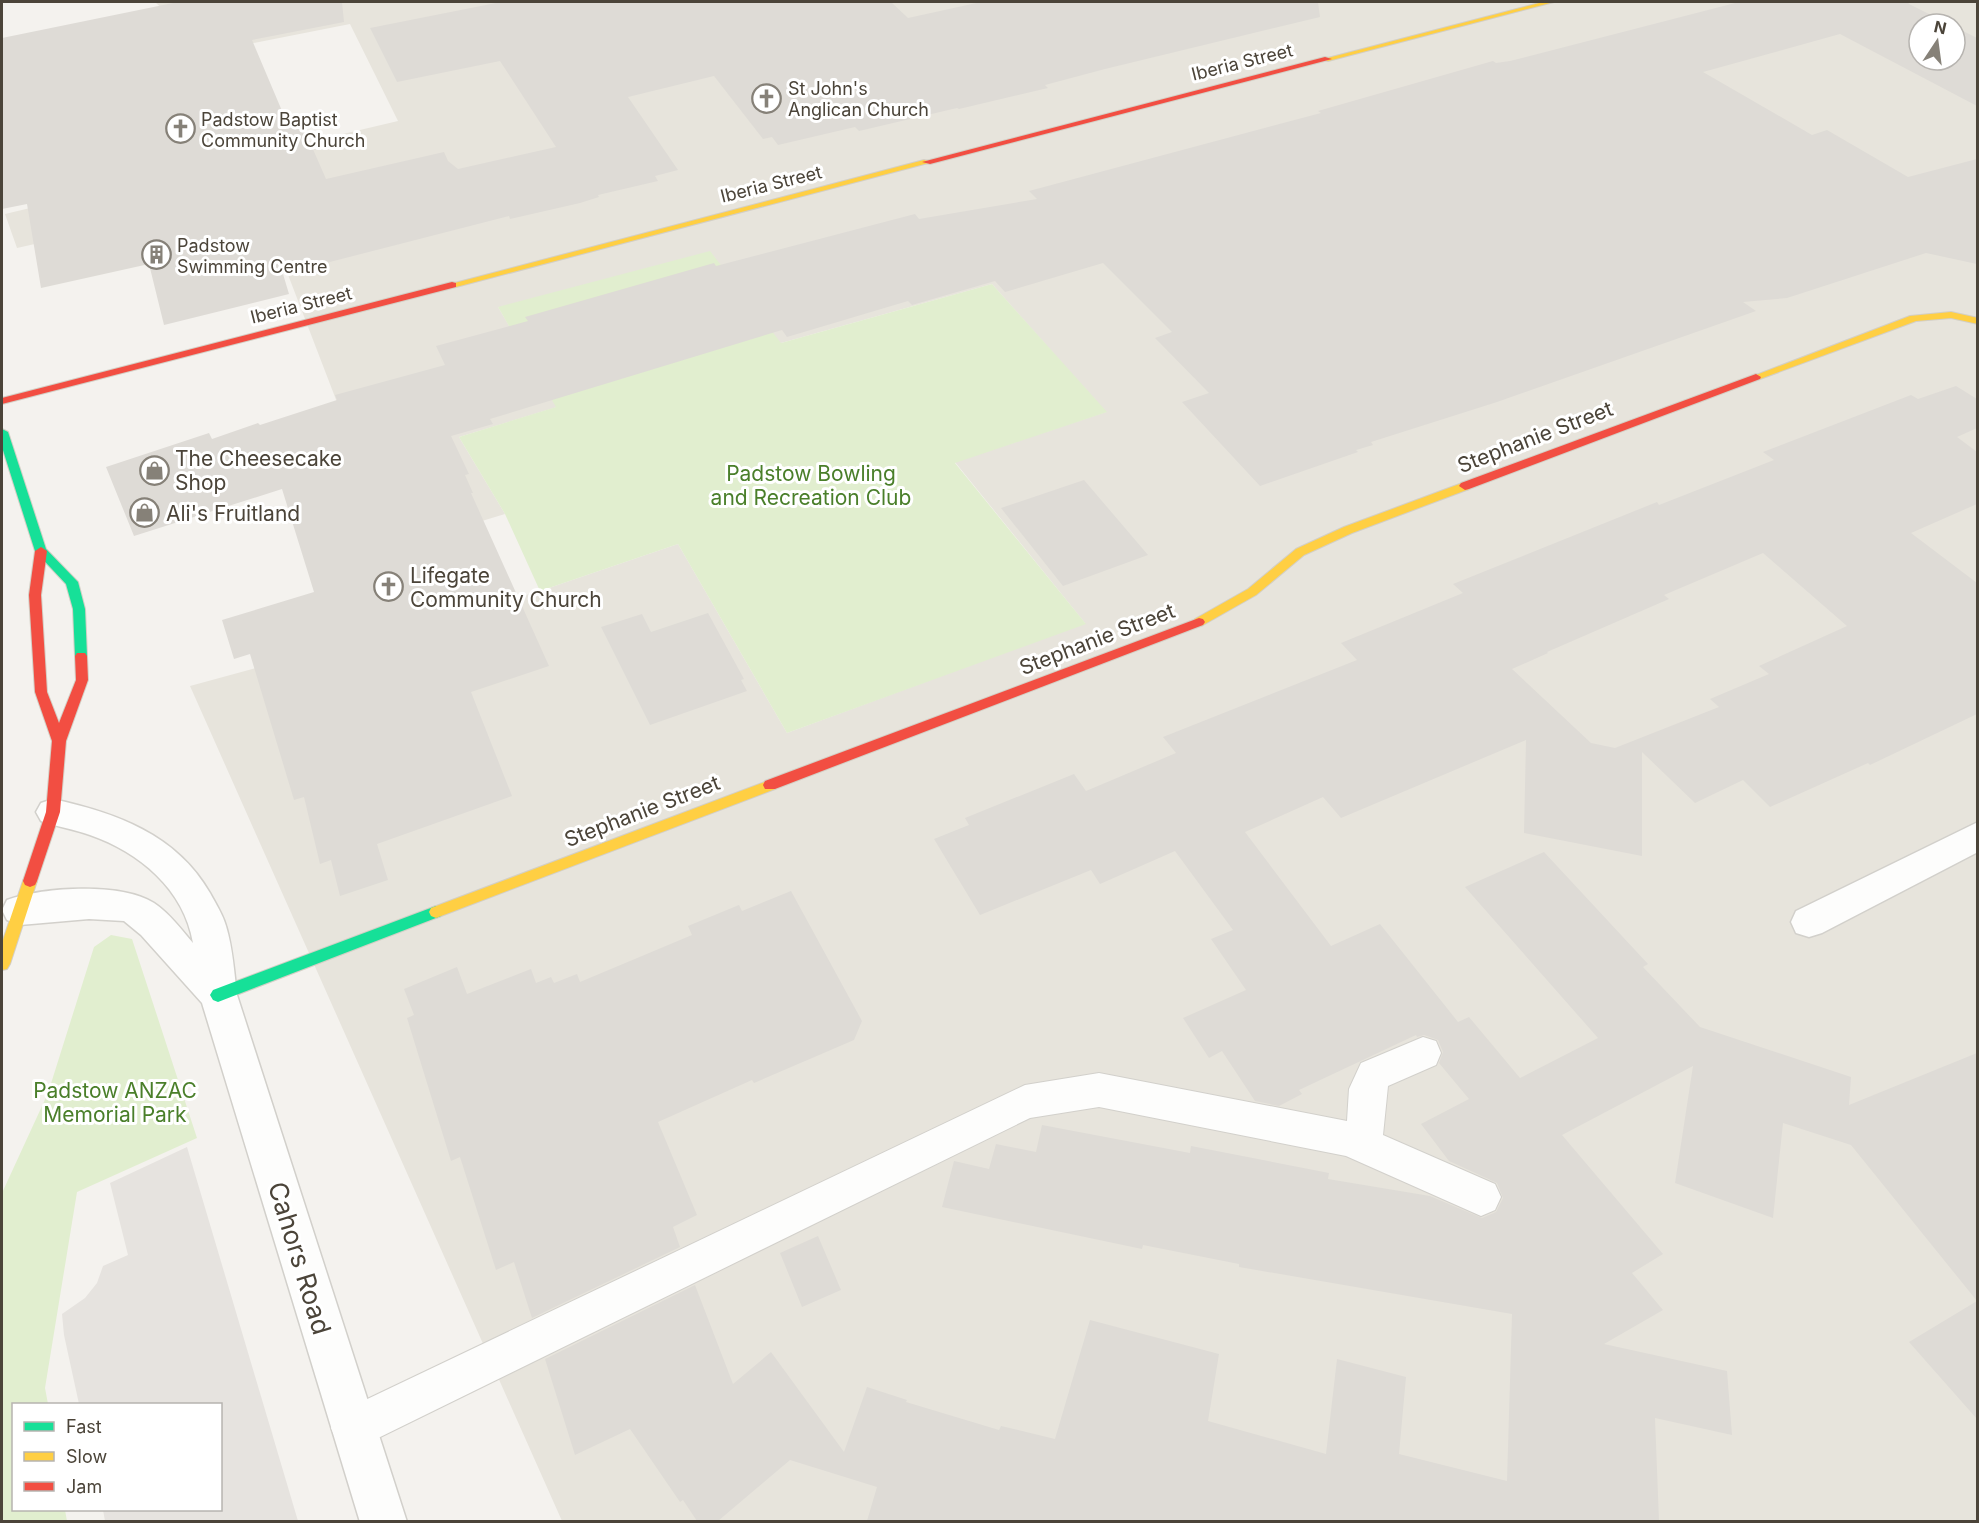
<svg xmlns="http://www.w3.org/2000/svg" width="1979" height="1523" font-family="Inter,sans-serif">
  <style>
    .residential { fill: #e7e4dc; fill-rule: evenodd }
    .green { fill: #e1eecf }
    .parking { fill: #e6e3df }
    .building { fill: #dedbd6; fill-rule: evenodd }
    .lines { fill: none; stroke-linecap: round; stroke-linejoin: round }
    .lane-casing { stroke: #d2d0cb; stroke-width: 2 }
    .street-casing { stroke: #d2d0cb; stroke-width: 3 }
    .fast-casing { stroke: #d3cfc5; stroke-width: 2 }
    .slow-casing { stroke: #d3cfc5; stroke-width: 2 }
    .jam-casing { stroke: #d3cfc5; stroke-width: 2 }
    .lane { fill: #fdfdfc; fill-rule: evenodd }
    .street { fill: #fdfdfc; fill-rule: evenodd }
    .fast { fill: #16e098; fill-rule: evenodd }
    .slow { fill: #ffcf43; fill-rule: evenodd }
    .jam { fill: #f24e42; fill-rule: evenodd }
    .labels { text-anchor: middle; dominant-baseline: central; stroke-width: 6; stroke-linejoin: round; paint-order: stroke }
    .far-street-label { font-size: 18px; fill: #4b4439; stroke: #fff }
    .far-poi-label { font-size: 18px; fill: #4b4439; stroke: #fff; text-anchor: start }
    .street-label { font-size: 21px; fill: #4b4439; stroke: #fff }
    .poi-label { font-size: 21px; fill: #4b4439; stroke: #fff; text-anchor: start }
    .park-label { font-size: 21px; fill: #4a7f2a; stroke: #fff }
    .near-street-label { font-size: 26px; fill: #4b4439; stroke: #fff }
  </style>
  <rect width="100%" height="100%" fill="#f4f2ee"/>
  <path class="residential" d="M155 2H1977V1521H562L190 686 540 591 678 544 787 733 1085 623 955 462 1106 412 992 284 781 343 498 307 557 407 459 437 505 514 393 548 257 194 17 248 5 214 398 121 350 24 208 52ZM1919 24H1955V60H1919Z"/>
  <path class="green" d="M710 251 781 343 992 284 1107 412 955 463 1086 624 787 733 678 544 540 591 505 514 459 437 556 407 498 307Z
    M111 935 132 939 197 1138 77 1192 45 1388 48 1404H14V1510H65L67 1521H2V1193L48 1093 94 947Z"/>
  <path class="parking" d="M187 1147 298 1521H105L103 1510H220V1404H79L64 1335 62 1314 85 1298 97 1283 103 1266 128 1255 110 1183Z"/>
  <path class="building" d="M178 2H342L344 22 252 40 285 118 298 115 326 179 444 152 448 161 458 169 556 147 500 61 397 82 370 28 501 2H891L908 18 981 2H1318L1320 17 1105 69 1045 85 1048 88 959 109 957 108 859 131 855 127 778 145 772 137 763 139 714 76 628 97 678 170 655 176 658 181 598 195 599 197 580 203 510 219 509 216 283 274 289 294 164 325 149 264 41 288 27 204 2 209V38Z
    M1739 2H1908L1909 4 1949 24H1919V60H1955V27L1977 38V106L1840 34 1703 72 1812 135 1827 130 1908 177 1977 159V264L1926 253 1787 298 1743 302 1756 311 1497 402 1371 442 1373 445 1356 450 1358 452 1260 486 1182 402 1209 393 1155 338 1172 332 1103 263 1005 292 995 281 912 305 908 301 787 337 782 330 490 419 493 424 451 436 469 474 465 475 473 493H471L549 666 471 692 512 796 377 844 388 880 340 896 331 860 320 864 304 797 294 800 250 654 234 659 222 620 314 592 282 489 134 536 106 467 209 433 212 439 258 423 260 425 337 400 335 395 445 365 436 346 528 321 525 317 714 263 716 266 915 214 919 219 1037 199 1029 191 1321 113 1318 111 1493 61 1496 63 1510 61Z
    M1956 386 1977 399V428L1957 437 1977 452V504L1911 533 1977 583V714L1870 765 1868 763 1770 807 1743 780 1695 803 1642 752V856L1524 833 1526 740 1341 818 1323 797 1245 832 1331 946 1380 924 1458 1022 1469 1017 1520 1078 1598 1038 1465 887 1544 852 1648 964 1643 967 1700 1027 1851 1077 1849 1105 1977 1053V1301L1851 1145 1783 1123 1773 1218 1675 1183 1693 1066 1562 1135 1663 1254 1632 1273 1663 1310 1604 1344 1727 1371 1732 1435 1655 1418 1659 1521H867L877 1487 790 1460 718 1521H697L683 1500 680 1502 630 1429 575 1455 545 1359 695 1285 733 1384 771 1352 844 1452 867 1387 907 1400 906 1402 999 1430 1001 1426 1055 1439 1090 1320 1219 1354 1208 1421 1326 1454 1337 1359 1406 1377 1399 1454 1507 1481 1512 1314 1239 1267V1264L1143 1245 1142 1249 942 1207 954 1161 989 1169 996 1144 1036 1152 1042 1125 1190 1153 1191 1146 1329 1173 1328 1179 1430 1196 1482 1218 1496 1212 1503 1198 1497 1183 1449 1161 1421 1124 1469 1099 1439 1063 1443 1052 1438 1040 1424 1035 1417 1037 1416 1035 1299 1090 1302 1094 1279 1106 1255 1101 1222 1051 1209 1058 1183 1018 1246 990 1211 939 1233 930 1175 851 1100 884 1091 870 980 915 934 839 969 825 965 818 1074 774 1086 791 1176 753 1163 737 1357 660 1341 643 1463 593 1453 584 1657 502 1659 505 1774 460 1763 452 1911 395 1918 399ZM1763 553 1847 626 1759 666 1769 674 1710 699 1719 707 1615 748 1591 743 1512 669 1548 653 1547 652 1669 599 1664 595Z
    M1084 480 1148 555 1063 586 1001 508Z
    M708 613 744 679 741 680 747 691 650 725 601 627 642 614 651 632Z
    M791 891 862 1021 854 1040 754 1083 752 1080 658 1122 697 1215 673 1227 680 1247 532 1318 514 1262 496 1270 460 1157 451 1161 407 1018 414 1015 404 989 457 967 467 994 531 969 536 983 551 977 554 983 577 974 580 982 692 935 688 926 739 905 742 911Z
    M818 1236 841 1290 802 1307 780 1253Z
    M1977 1301V1419L1909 1342Z"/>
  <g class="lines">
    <defs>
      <path id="lane" d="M1423 1037 1436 1041 1441 1053 1436 1065 1388 1086 1383 1135 1495 1184 1501 1197 1495 1210 1481 1216 1346 1156 1099 1107 1030 1118 368 1443 353 1450 338 1443 331 1428 338 1413 1025 1085 1099 1073 1347 1121 1349 1089 1361 1063Z"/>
      <path id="street" d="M53 799C116 813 176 834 210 893 216 904 223 915 226 926 233 949 234 972 237 995L407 1522H360L202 1003 141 935 124 921 89 919 20 925 7 920 2 910 7 900C43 887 121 882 154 903 169 913 181 929 193 943 184 889 139 852 90 835 74 829 57 827 41 821L36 812 41 803Z
        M1978 822V852L1822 933 1809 937 1796 933 1791 922 1796 911Z"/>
      <path id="fast" d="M2 429 8 432 46 549 78 582 85 609 87 656 85 659H77L75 656 73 609 66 584 35 551 2 447Z
        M436 906 441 908 443 912 441 916 218 1002 213 1000 210 995 213 990Z"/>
      <path id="slow" d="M1543 2H1554L1328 61 1324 59Z
        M924 160 932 162 456 287H448L447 285Z
        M1951 312 1978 318V324L1951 318 1916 321 1760 379H1752L1751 377 1910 316Z
        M1465 482 1469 483V489L1352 533 1304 555 1256 595 1203 625 1199 626 1193 622 1195 619 1248 589 1296 549 1344 527Z
        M770 780 775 781 777 785 775 789 441 916 436 918 431 916 429 912 431 908Z
        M30 875 35 877 37 881 10 964 7 969 2 970V943L23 881 25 877Z"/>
      <path id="jam" d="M1325 57 1332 59 930 164 922 162Z
        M452 282 456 283V287L2 404V398Z
        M1756 374 1761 377 1760 379 1469 489 1465 490 1459 486 1461 483Z
        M41 547 47 551 41 595 47 692 59 723 76 680 75 656 77 653H85L87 656 88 680 66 741 60 812 37 881 35 885 30 887 25 885 23 881 46 812 52 741 35 692 29 595 35 551Z
        M1199 618 1203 619 1205 622 1203 625 775 789H765L763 785 765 781Z"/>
    </defs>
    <use href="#lane" class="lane-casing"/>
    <use href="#street" class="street-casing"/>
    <use href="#fast" class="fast-casing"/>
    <use href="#slow" class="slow-casing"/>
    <use href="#jam" class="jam-casing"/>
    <use href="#lane" class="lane"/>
    <use href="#street" class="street"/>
    <use href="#fast" class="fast"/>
    <use href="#slow" class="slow"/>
    <use href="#jam" class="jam"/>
  </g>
  <defs>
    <symbol id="church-ring" viewBox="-11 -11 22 22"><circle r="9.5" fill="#fff" stroke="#868178" stroke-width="1.5"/><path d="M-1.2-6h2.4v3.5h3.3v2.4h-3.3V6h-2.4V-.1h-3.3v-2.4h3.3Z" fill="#868178"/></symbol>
    <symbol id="building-ring" viewBox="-11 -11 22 22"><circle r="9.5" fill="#fff" stroke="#868178" stroke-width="1.5"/><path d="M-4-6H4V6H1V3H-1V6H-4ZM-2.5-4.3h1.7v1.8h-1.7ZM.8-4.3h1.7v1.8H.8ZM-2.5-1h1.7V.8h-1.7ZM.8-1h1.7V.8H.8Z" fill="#868178"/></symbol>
    <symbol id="shop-ring" viewBox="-11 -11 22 22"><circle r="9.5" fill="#fff" stroke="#868178" stroke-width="1.5"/><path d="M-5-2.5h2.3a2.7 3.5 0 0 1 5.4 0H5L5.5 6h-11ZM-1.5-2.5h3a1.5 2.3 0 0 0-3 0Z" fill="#868178"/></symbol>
  </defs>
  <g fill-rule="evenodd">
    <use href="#church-ring" x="750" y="82" width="33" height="33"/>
    <use href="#church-ring" x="164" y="112" width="33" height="33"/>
    <use href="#building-ring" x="140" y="238" width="33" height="33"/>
    <use href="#shop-ring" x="138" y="454" width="33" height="33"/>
    <use href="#shop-ring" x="128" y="496" width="33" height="33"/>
    <use href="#church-ring" x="372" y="570" width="33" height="33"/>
  </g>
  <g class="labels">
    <g class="far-street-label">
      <text transform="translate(1242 62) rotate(-14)">Iberia Street</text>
      <text transform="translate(771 184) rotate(-14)">Iberia Street</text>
      <text transform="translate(301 305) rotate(-14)">Iberia Street</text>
    </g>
    <g class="far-poi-label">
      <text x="788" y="88">St John's<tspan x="788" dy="21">Anglican Church</tspan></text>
      <text x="201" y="119">Padstow Baptist<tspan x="201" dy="21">Community Church</tspan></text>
      <text x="177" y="245">Padstow<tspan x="177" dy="21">Swimming Centre</tspan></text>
    </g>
    <g class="street-label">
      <text transform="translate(1535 437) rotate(-21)">Stephanie Street</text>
      <text transform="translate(1097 639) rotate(-21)">Stephanie Street</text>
      <text transform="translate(642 811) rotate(-21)">Stephanie Street</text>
    </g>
    <g class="poi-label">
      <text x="175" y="458">The Cheesecake<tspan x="175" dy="24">Shop</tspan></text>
      <text x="166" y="513">Ali's Fruitland</text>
      <text x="410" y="575">Lifegate<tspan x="410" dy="24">Community Church</tspan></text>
    </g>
    <g class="park-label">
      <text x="811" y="473">Padstow Bowling<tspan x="811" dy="24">and Recreation Club</tspan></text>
      <text x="115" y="1090">Padstow ANZAC<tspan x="115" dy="24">Memorial Park</tspan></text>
    </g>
    <g class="near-street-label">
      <text transform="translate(300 1258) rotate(73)">Cahors Road</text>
    </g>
  </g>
  <rect width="1979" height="1523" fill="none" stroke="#4b4439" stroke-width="6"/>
  <rect x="12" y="1403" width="210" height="108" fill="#ffffff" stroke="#b7b4b0" stroke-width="1.5"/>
  <rect x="24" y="1422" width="30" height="9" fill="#16e098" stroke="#b7b4b0" stroke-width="1.5"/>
  <text x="66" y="1433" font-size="18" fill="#4b4439">Fast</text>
  <rect x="24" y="1452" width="30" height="9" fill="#ffcf43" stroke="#b7b4b0" stroke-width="1.5"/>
  <text x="66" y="1463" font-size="18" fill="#4b4439">Slow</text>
  <rect x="24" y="1482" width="30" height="9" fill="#f24e42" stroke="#b7b4b0" stroke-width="1.5"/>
  <text x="66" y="1493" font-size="18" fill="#4b4439">Jam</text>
  <g transform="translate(1937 42) rotate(13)"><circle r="28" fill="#ffffff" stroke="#b7b4b0" stroke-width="1.5"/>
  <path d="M0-4.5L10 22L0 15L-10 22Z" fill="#868178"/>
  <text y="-9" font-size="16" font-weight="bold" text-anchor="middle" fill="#4b4439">N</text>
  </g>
</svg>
